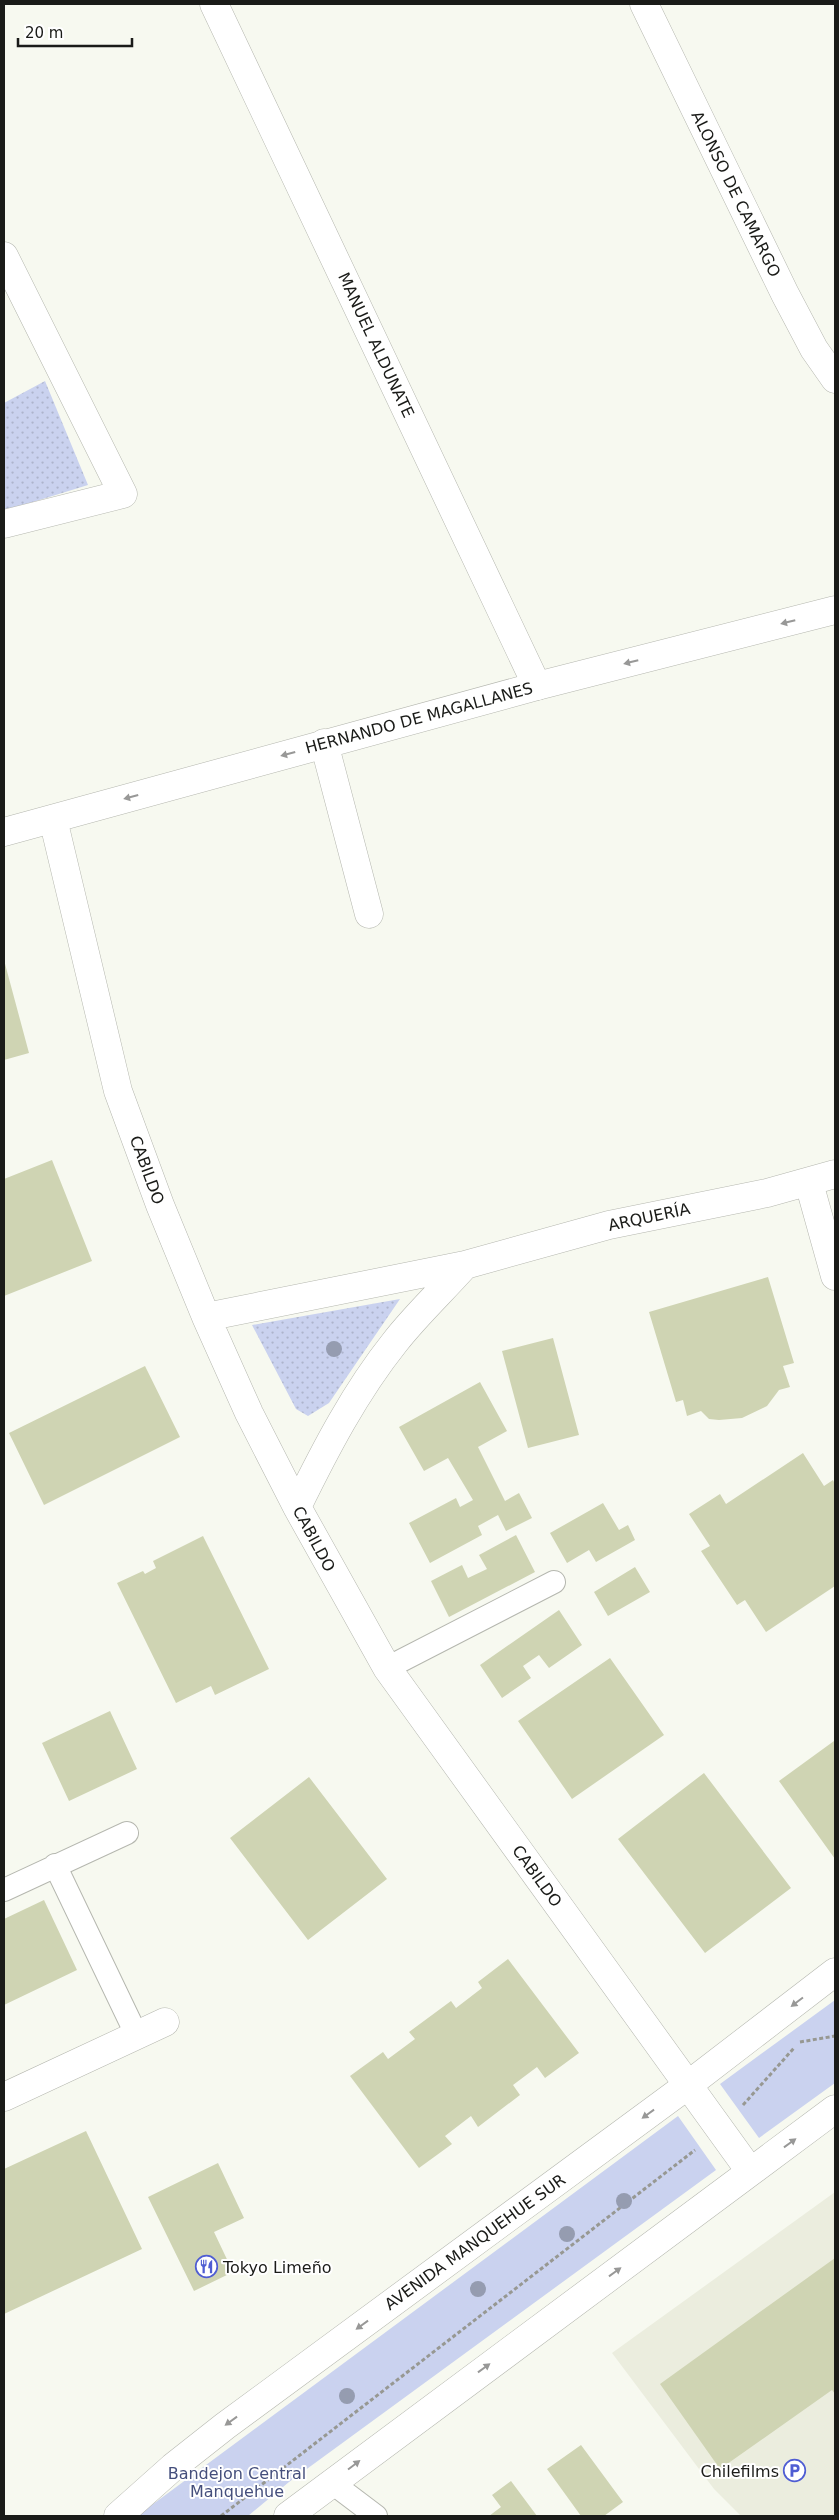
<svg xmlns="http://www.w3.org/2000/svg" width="839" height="2520" font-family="'DejaVu Sans',sans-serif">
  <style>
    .built { fill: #ebedde }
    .grass { fill: url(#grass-dots) }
    .park { fill: #cad2ef }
    .building { fill: #cfd4b3 }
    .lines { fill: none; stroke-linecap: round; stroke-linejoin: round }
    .lane-casing { stroke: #b5b7af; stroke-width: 24 }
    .street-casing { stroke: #b5b7af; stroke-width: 29 }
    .secondary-casing { stroke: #b5b7af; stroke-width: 29 }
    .primary-casing { stroke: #b5b7af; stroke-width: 29 }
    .path { stroke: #979892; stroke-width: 3; stroke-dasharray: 4 2.5; stroke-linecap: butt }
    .lane { stroke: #fff; stroke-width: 22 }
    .street { stroke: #fff; stroke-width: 28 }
    .secondary { stroke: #fff; stroke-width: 28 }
    .primary { stroke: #fff; stroke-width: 28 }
    .tree { fill: #959cb0 }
    .oneway { fill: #989897 }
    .labels { text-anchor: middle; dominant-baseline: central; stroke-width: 4; stroke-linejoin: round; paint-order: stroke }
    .street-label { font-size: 16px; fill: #1a1b18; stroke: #fff }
    .poi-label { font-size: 16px; fill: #1a1b18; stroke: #fff; text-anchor: start }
    .park-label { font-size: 16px; fill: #454f7c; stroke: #fff }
  </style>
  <defs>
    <pattern id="grass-dots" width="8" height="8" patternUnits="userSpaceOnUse" patternTransform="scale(1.25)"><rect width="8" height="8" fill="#cad2ef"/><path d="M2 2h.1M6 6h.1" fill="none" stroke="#adb4cc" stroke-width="1.8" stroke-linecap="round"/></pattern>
  </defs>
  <rect width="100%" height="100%" fill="#f7f9f0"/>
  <path class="built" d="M835 2192V2516H741L714 2489 612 2353Z"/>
  <path class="grass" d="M45 381 88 485 4 511V403Z
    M400 1299 329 1403 308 1416 296 1409 252 1325Z"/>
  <path class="park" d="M835 2000V2083L759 2138 720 2084Z
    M678 2116 716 2170 289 2482 248 2516H137Z"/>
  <path class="building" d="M4 960 29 1053 4 1060Z
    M52 1160 92 1261 4 1296V1179Z
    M768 1277 794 1363 783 1366 790 1387 779 1390 767 1406 742 1418 719 1420 709 1419 701 1411 687 1416 683 1400 676 1402 649 1312Z
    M553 1338 579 1435 528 1448 502 1351Z
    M145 1366 180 1437 44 1505 9 1433Z
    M480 1382 507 1431 478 1447 505 1501 519 1493 532 1518 506 1531 498 1515 478 1526 482 1535 430 1563 409 1523 456 1498 460 1507 473 1500 448 1458 424 1471 399 1427Z
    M803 1453 824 1486 833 1480 835 1484V1586L766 1632 745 1600 737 1605 701 1551 710 1546 689 1514 720 1494 726 1504Z
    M603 1503 619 1530 628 1525 635 1540 596 1562 589 1550 567 1563 550 1533Z
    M516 1535 535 1572 449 1617 431 1581 462 1565 468 1578 487 1569 479 1555Z
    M203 1536 269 1669 215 1695 211 1686 176 1703 117 1583 143 1571 145 1574 156 1568 153 1561Z
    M635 1567 650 1592 608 1616 594 1592Z
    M559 1610 582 1645 549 1668 539 1655 523 1666 531 1678 502 1698 480 1665Z
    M610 1658 664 1735 572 1799 518 1721Z
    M110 1711 137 1769 69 1801 42 1743Z
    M834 1741 835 1742V1859L779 1781Z
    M704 1773 791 1888 705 1953 618 1839Z
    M309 1777 387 1879 308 1940 230 1838Z
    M44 1900 77 1970 4 2005V1919Z
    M508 1959 579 2053 545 2078 537 2067 513 2085 520 2095 478 2127 471 2116 445 2136 452 2144 419 2168 350 2076 383 2052 388 2059 415 2039 409 2032 451 2001 456 2008 482 1988 478 1982Z
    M86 2131 142 2249 4 2314V2169Z
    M218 2163 244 2218 214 2232 233 2272 194 2291 148 2197Z
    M835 2258V2394L832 2390 720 2469 660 2384Z
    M581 2445 623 2502 604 2516H581L547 2469Z
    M511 2481 537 2516H489L501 2507 492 2495Z"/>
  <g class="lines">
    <defs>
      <path id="lane" d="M387 1668 554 1582
        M55 1865 137 2036
        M4 1890 127 1833
        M331 2482 376 2516"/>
      <path id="street" d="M214 4 537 686
        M4 256 123 494 4 524
        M324 743 369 914
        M53 819 118 1091 160 1205 206 1317 249 1413 297 1507 387 1668 750 2171
        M809 1183 835 1276
        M206 1317 465 1265 609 1225 767 1193 835 1174
        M297 1507C325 1450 355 1392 395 1342 416 1315 442 1291 465 1265
        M4 2097 165 2022"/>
      <path id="secondary" d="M644 4 785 294 814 349 835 379
        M4 832 537 686 835 610"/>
      <path id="primary" d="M118 2516 173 2467 225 2426 688 2085 835 1972
        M288 2516 835 2109"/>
    </defs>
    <use href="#lane" class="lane-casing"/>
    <use href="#street" class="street-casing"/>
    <use href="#secondary" class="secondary-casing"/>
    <use href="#primary" class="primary-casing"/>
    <path class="path" d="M800 2042 835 2036
      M743 2105 794 2048
      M221 2516 695 2150"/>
    <use href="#lane" class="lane"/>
    <use href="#street" class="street"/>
    <use href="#secondary" class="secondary"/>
    <use href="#primary" class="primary"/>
  </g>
  <g class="tree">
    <circle cx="334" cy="1349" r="8"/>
    <circle cx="624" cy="2201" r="8"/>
    <circle cx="567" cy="2234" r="8"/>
    <circle cx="478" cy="2289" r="8"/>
    <circle cx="347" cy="2396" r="8"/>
  </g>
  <defs><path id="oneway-solid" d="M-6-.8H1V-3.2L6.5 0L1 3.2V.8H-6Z" transform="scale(1.25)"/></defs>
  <g class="oneway">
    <use href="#oneway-solid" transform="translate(788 622) rotate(166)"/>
    <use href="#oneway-solid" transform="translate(631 662) rotate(166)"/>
    <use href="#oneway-solid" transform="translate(288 754) rotate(165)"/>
    <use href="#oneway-solid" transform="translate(131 797) rotate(165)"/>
    <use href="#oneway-solid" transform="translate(797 2002) rotate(143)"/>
    <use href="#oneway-solid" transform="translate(648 2114) rotate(144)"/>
    <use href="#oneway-solid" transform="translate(790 2143) rotate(-36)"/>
    <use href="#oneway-solid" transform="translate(615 2272) rotate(-36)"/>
    <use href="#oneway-solid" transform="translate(362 2325) rotate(144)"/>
    <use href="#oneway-solid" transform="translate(484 2368) rotate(-36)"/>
    <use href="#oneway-solid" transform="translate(231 2421) rotate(144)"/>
    <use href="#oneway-solid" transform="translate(354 2465) rotate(-37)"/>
  </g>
  <defs>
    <symbol id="restaurant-ring" viewBox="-11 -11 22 22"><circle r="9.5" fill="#fff" stroke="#4f5dd3" stroke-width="1.5"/><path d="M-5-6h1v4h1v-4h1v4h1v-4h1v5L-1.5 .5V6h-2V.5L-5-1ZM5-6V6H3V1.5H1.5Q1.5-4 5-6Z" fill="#4f5dd3"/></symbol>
    <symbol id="parking-ring" viewBox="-11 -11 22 22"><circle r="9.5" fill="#fff" stroke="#4f5dd3" stroke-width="1.5"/><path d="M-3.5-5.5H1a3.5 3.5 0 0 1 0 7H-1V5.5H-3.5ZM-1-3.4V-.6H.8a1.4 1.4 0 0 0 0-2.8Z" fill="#4f5dd3"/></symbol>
  </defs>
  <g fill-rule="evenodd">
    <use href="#restaurant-ring" x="194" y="2254" width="25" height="25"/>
    <use href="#parking-ring" x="782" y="2458" width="25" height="25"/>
  </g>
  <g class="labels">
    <g class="street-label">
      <text transform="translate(736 194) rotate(64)">ALONSO DE CAMARGO</text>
      <text transform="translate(376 345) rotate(65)">MANUEL ALDUNATE</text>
      <text transform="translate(419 718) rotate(-15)">HERNANDO DE MAGALLANES</text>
      <text transform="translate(147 1170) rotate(70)">CABILDO</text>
      <text transform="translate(649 1217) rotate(-12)">ARQUERÍA</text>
      <text transform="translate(314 1539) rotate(62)">CABILDO</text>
      <text transform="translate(537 1876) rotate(54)">CABILDO</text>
      <text transform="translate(475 2242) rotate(-36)">AVENIDA MANQUEHUE SUR</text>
    </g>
    <g class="poi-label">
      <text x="223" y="2267">Tokyo Limeño</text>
      <text x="779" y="2471" text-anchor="end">Chilefilms</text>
    </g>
    <g class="park-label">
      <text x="237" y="2473">Bandejon Central<tspan x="237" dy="18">Manquehue</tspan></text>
    </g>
  </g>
  <rect width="839" height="2520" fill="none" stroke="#1a1b18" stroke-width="10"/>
  <path d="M18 38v8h114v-8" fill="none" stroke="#1a1b18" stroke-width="2.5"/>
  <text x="25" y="38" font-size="15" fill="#1a1b18" stroke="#ffffff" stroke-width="4" paint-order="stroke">20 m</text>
</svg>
